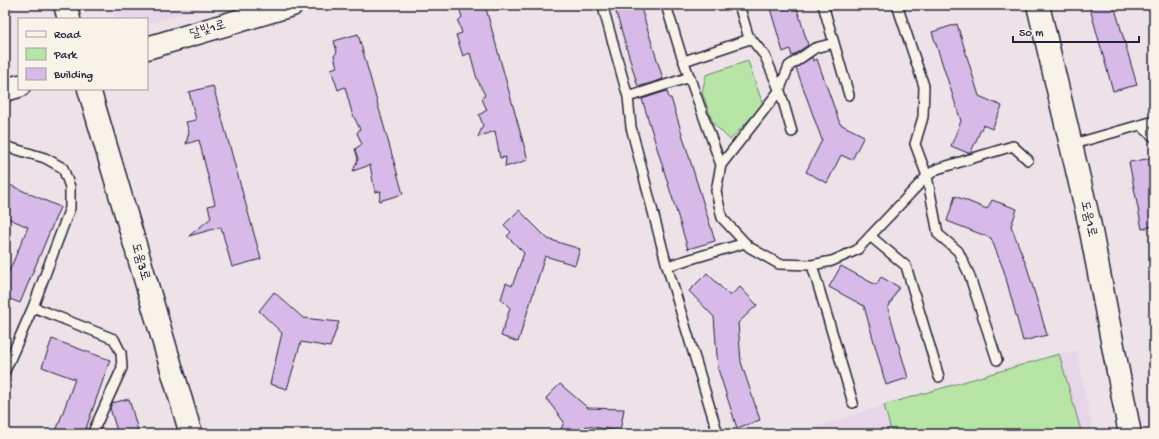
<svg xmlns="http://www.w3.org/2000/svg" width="1159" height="439" font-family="'Gochi Hand','Poor Story',sans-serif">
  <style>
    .built { fill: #e6d6e8 }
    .green { fill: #b6e5a5; stroke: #6c8470 }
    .building { fill: #d7bae8; stroke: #22223b }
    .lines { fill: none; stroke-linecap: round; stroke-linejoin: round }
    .lane-casing { stroke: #22223b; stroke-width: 12 }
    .secondary-casing { stroke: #22223b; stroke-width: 25 }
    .lane { stroke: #f7f3e8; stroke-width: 9 }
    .secondary { stroke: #f7f3e8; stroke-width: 22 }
    .labels { text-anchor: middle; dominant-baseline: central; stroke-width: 3; stroke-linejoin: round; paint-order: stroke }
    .street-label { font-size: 13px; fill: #22223b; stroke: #f7f3e8 }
  </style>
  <rect width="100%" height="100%" fill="#ede2e8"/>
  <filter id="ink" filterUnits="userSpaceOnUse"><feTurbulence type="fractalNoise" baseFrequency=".025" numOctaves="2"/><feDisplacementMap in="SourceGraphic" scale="8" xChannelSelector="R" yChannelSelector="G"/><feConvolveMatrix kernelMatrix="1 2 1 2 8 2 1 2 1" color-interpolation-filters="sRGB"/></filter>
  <g filter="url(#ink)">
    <path class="built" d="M112 5H211L147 24V19H116Z
      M1077 351 1093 434H796L884 405 1059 354Z"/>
    <path class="green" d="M748 61 763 105 730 140 713 123 702 92 706 75Z
      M1059 354 1082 434H892L884 405Z"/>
    <path class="building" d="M458 5H485L528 160 505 167 506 157 500 158 495 131 478 137 483 125 479 115 487 110 482 99 485 95 477 79 470 53 463 56 456 35 462 33 458 21 462 17Z
      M614 5H640L663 79 638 87Z
      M769 5H796L808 45 792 56 790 49 783 52Z
      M1089 5H1110L1116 12 1137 85 1113 91Z
      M957 24 979 96 1002 106 992 129 983 125 971 152 968 153 951 146 961 121 932 32Z
      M358 34 403 194 379 201 381 191 375 192 370 165 353 171 358 159 355 149 362 144 357 133 360 129 352 113 345 87 338 90 331 69 337 67 334 56 337 52 334 41Z
      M812 57 813 61 817 59 840 124 864 136 852 160 841 155 827 183 806 172 822 140 796 68Z
      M213 86 261 259 232 267 221 227 189 236 211 218 208 206 215 204 199 140 186 144 189 132 186 122 196 120 189 92Z
      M667 91 669 98H671L715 241 688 249 642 99Z
      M1152 158 1154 166V226L1142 229 1129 162Z
      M5 183 60 207 20 303 5 297V281L28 227 5 217Z
      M955 196 987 209 992 200 1017 209 1011 226 1027 267 1047 335 1023 341 1004 271 991 238 947 221Z
      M519 210 548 239 580 249 575 265 545 256 518 342 501 336 510 308 501 299 506 283 512 286 524 253 507 236 511 232 504 225Z
      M841 266 876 285 881 277 899 287 888 308 908 378 886 385 864 306 829 287Z
      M707 273 730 296 740 287 757 305 738 323 741 362 760 420 737 428 718 369 714 317 689 291Z
      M274 292 303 318 339 322 330 347 301 342 287 389 270 384 282 333 259 311Z
      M52 339 110 360 84 434H55L75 379 42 367Z
      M560 384 588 408 624 409 620 431 586 426 583 434H559L564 422 546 398Z
      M129 399 139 434H118L110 408 112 403Z"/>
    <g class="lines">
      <defs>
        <path id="lane" d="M666 5 680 51 721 165 716 191 722 218 749 247 779 264 812 265 832 261 857 250 927 176 937 169 1013 146 1028 160
          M739 5 748 35 765 56 781 94 792 132
          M823 5 849 95
          M897 5 924 86 923 117 915 144 927 176 938 234 958 251 969 274 997 360
          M604 11 628 97 631 127 667 266 718 434
          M684 61 750 39
          M628 97 690 77
          M1140 125 1154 137
          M1070 145 1154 121
          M5 148 8 147 45 158 63 168 70 187V208L33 307 5 371
          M721 165 779 91 789 66 815 48 834 43
          M870 236 906 266 939 377
          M812 265 853 403
          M667 266 745 243
          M33 307 114 339 121 353 122 368 92 434"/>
        <path id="secondary" d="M65 5 69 19
          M1038 5 1089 221 1130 434
          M147 48 292 5
          M89 89 191 434
          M5 90 19 86"/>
      </defs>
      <use href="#lane" class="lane-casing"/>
      <use href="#secondary" class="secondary-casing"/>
      <use href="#lane" class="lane"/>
      <use href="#secondary" class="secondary"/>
    </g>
  </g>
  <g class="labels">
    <g class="street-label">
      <text transform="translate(208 30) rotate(-16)">달빛1로</text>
      <text transform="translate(1088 219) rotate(77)">도움1로</text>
      <text transform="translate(140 262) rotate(74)">도움3로</text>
    </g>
  </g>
  <rect width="1159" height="439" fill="none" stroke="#f7f3e8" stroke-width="20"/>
  <rect x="10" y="10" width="1139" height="419" fill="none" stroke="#22223b" stroke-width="1.5" filter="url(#ink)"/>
  <rect x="18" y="18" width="130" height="72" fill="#f7f3e8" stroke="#a29fa3"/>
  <rect x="26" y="31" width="20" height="6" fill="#f7f3e8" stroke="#a29fa3"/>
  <text x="54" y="38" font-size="12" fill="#22223b">Road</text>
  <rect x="26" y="48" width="20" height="12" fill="#b6e5a5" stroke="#a29fa3"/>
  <text x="54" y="58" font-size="12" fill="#22223b">Park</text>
  <rect x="26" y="68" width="20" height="12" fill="#d7bae8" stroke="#a29fa3"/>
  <text x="54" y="78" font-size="12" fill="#22223b">Building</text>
  <path d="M1013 36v6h126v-6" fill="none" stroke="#22223b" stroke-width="2"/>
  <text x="1019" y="36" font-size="12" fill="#22223b" stroke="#f7f3e8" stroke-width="3" paint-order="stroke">50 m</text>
</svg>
